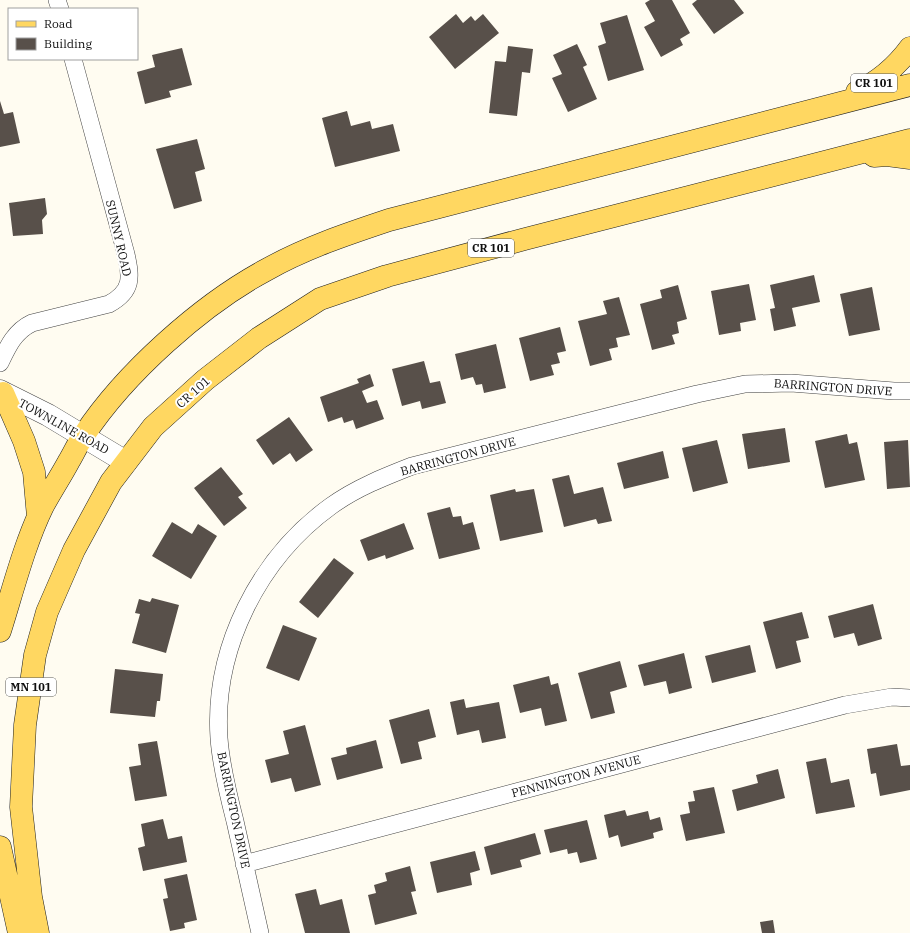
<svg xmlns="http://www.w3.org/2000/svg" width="910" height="933" font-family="'IBM Plex Serif',serif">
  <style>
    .building { fill: #58504a }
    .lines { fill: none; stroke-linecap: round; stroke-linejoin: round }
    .minor-casing { stroke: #424242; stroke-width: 18 }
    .tertiary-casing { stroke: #424242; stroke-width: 23 }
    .primary-casing { stroke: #202020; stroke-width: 23 }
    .minor { stroke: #fff; stroke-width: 17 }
    .tertiary { stroke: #fff; stroke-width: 22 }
    .primary { stroke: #ffd761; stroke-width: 22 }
    .labels { text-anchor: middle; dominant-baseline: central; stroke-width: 4; stroke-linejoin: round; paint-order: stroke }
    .shield { fill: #fff; stroke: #575757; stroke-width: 1 }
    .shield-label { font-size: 11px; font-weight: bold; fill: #0f0f0f }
    .street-label { font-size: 12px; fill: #0f0f0f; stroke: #fff }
  </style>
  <rect width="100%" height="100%" fill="#fffcf1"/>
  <path class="building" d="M650 0H672L690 33 680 39 683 45 661 57 644 27 655 21 645 3Z
    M697 0H734L744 13 714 34 692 4Z
    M456 14 463 23 471 16 475 21 483 14 499 33 455 69 429 37Z
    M627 15 644 70 608 81 598 46 606 43 600 23Z
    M577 44 587 65 583 67 597 99 568 112 552 78 562 74 553 55Z
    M508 46 533 49 530 73 522 72 517 116 489 113 495 61 506 62Z
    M182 48 192 85 169 91 171 97 145 104 137 72 155 67 152 55Z
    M0 101 4 114 13 112 20 143 0 147Z
    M347 111 351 126 370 121 372 129 393 124 400 151 335 167 322 118Z
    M197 139 205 169 195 172 202 201 174 209 156 149Z
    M45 198 47 214 42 220 43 234 13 236 9 203Z
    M814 275 820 302 792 308 796 326 774 331 770 309 775 308 770 285Z
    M749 284 756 320 740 323 741 331 719 335 711 291Z
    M678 285 687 319 677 322 679 333 672 335 675 344 652 350 640 304 662 298 660 290Z
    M872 287 880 330 849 336 840 294Z
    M619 297 630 335 616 338 618 347 609 349 612 360 590 366 578 321 607 314 603 301Z
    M560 327 566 351 557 353 560 363 551 365 554 375 530 381 519 338Z
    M496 344 506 388 484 393 482 384 476 385 473 377 461 380 455 354Z
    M424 361 430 383 440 381 446 403 422 409 420 401 402 406 392 369Z
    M370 374 374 386 362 391 367 403 377 400 384 419 356 429 353 420 344 423 342 417 328 422 320 397 359 383 357 379Z
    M289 417 313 450 296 462 290 453 273 465 256 440Z
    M785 428 790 462 748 469 742 434Z
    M847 434 849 444 857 442 865 480 825 488 815 441Z
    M717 440 728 483 693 492 682 448Z
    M908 440 910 487 887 489 884 442Z
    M663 451 669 478 624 489 617 463Z
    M221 467 243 494 238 497 247 508 224 526 194 488Z
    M569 475 574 494 603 487 612 521 598 524 596 519 564 527 552 479Z
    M515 489 516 492 534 489 543 532 500 541 490 495Z
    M450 507 453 517 461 516 463 525 473 522 480 549 439 559 427 513Z
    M172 522 192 534 198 524 217 536 191 579 152 556Z
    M404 523 414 549 386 559 385 555 368 561 360 540Z
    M334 558 354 573 318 618 299 602Z
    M152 598 179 605 166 653 132 643 140 614 135 613 139 599 150 602Z
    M873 604 882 639 858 646 854 633 834 638 828 616Z
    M802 612 809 638 796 641 801 662 776 669 763 622Z
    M283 625 317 638 299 681 266 668Z
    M750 645 756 672 712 683 705 656Z
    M684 653 692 688 669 694 666 681 644 686 638 665Z
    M620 661 627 687 610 692 615 713 591 719 578 673Z
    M115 669 163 674 160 701H157L155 717 110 713Z
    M549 676 551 685 558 683 567 721 545 726 541 708 520 713 513 685Z
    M464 699 466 708 499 702 506 738 482 743 479 730 457 735 450 702Z
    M429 709 436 737 418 742 422 759 401 764 389 720Z
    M305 725 321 785 295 792 291 778 271 783 265 760 289 754 283 731Z
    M376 740 383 768 337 780 331 758 347 754 346 748Z
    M157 741 167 796 135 801 129 767 141 765 138 744Z
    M897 744 901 766 910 765V790L880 796 876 773 871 774 867 749Z
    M826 758 831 783 849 779 855 807 816 814 806 762Z
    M778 769 785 798 737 811 732 790 758 783 756 775Z
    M714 787 725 833 686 841 680 815 690 813 688 802 695 801 693 791Z
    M625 810 627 816 648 811 650 820 660 817 663 830 653 833 654 838 621 847 618 835 609 838 604 815Z
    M163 819 168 839 182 836 187 862 143 871 138 848 145 846 141 824Z
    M587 820 597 859 580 863 577 852 568 854 567 849 550 853 544 830Z
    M535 833 541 854 520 860 522 867 491 875 484 847Z
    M475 851 480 870 470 873 472 885 437 893 430 862Z
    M410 866 416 891 411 892 417 914 375 925 368 895 376 893 374 885 387 881 385 873Z
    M187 874 197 920 184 923 185 928 170 931 163 899 168 898 164 879Z
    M316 889 320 905 342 899 350 933H305L295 894Z
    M773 920 775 933H762L760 922Z"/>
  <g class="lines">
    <defs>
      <path id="minor" d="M57 0 60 9
        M0 363C8 346 15 331 32 323L109 304C133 291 131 277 126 254L73 59
        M244 864 845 705 892 697 910 698
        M260 933C252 896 243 858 235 821 228 794 221 766 219 738 213 648 259 558 331 506 356 488 384 477 412 466L697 394 745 384 791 383 894 391H910"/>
      <path id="tertiary" d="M0 391 48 415 126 462"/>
      <path id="primary" d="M857 92C878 82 896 67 910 48
        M874 156 887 155 910 158
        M3 393 24 441 34 472 38 517
        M0 631C13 590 24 545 43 506 51 491 61 476 69 461 74 453 78 443 84 435 125 373 201 305 266 270 305 248 347 234 389 220L910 85
        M0 847 19 933
        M38 933 31 897 21 807 25 725 35 655 47 612 74 550 111 482 153 427 205 380 259 338 320 299 387 276 525 239 910 140"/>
    </defs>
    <use href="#minor" class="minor-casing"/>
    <use href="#tertiary" class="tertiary-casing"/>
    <use href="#primary" class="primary-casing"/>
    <use href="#minor" class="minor"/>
    <use href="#tertiary" class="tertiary"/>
    <use href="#primary" class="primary"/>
  </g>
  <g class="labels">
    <g class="shield">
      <rect x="851" y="74" width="46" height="18" rx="3"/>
      <rect x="468" y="239" width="46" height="18" rx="3"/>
      <rect x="6" y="678" width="50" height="18" rx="3"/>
    </g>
    <g class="shield-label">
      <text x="874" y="83">CR 101</text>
      <text x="491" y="248">CR 101</text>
      <text x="31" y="687">MN 101</text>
    </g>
    <g class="street-label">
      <text transform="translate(119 238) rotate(77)">SUNNY ROAD</text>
      <text transform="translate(833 387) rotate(4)">BARRINGTON DRIVE</text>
      <text transform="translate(193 392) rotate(-42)">CR 101</text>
      <text transform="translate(64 426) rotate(29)">TOWNLINE ROAD</text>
      <text transform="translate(458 456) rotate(-15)">BARRINGTON DRIVE</text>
      <text transform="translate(576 776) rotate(-15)">PENNINGTON AVENUE</text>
      <text transform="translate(234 810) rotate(78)">BARRINGTON DRIVE</text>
    </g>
  </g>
  <rect x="8" y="8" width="130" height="52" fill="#ffffff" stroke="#9f9f9f"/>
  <rect x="16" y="21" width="20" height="6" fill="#ffd761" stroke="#9f9f9f"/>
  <text x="44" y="28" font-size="12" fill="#0f0f0f">Road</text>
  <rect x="16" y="38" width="20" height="12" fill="#58504a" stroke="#9f9f9f"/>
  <text x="44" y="48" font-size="12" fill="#0f0f0f">Building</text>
</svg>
